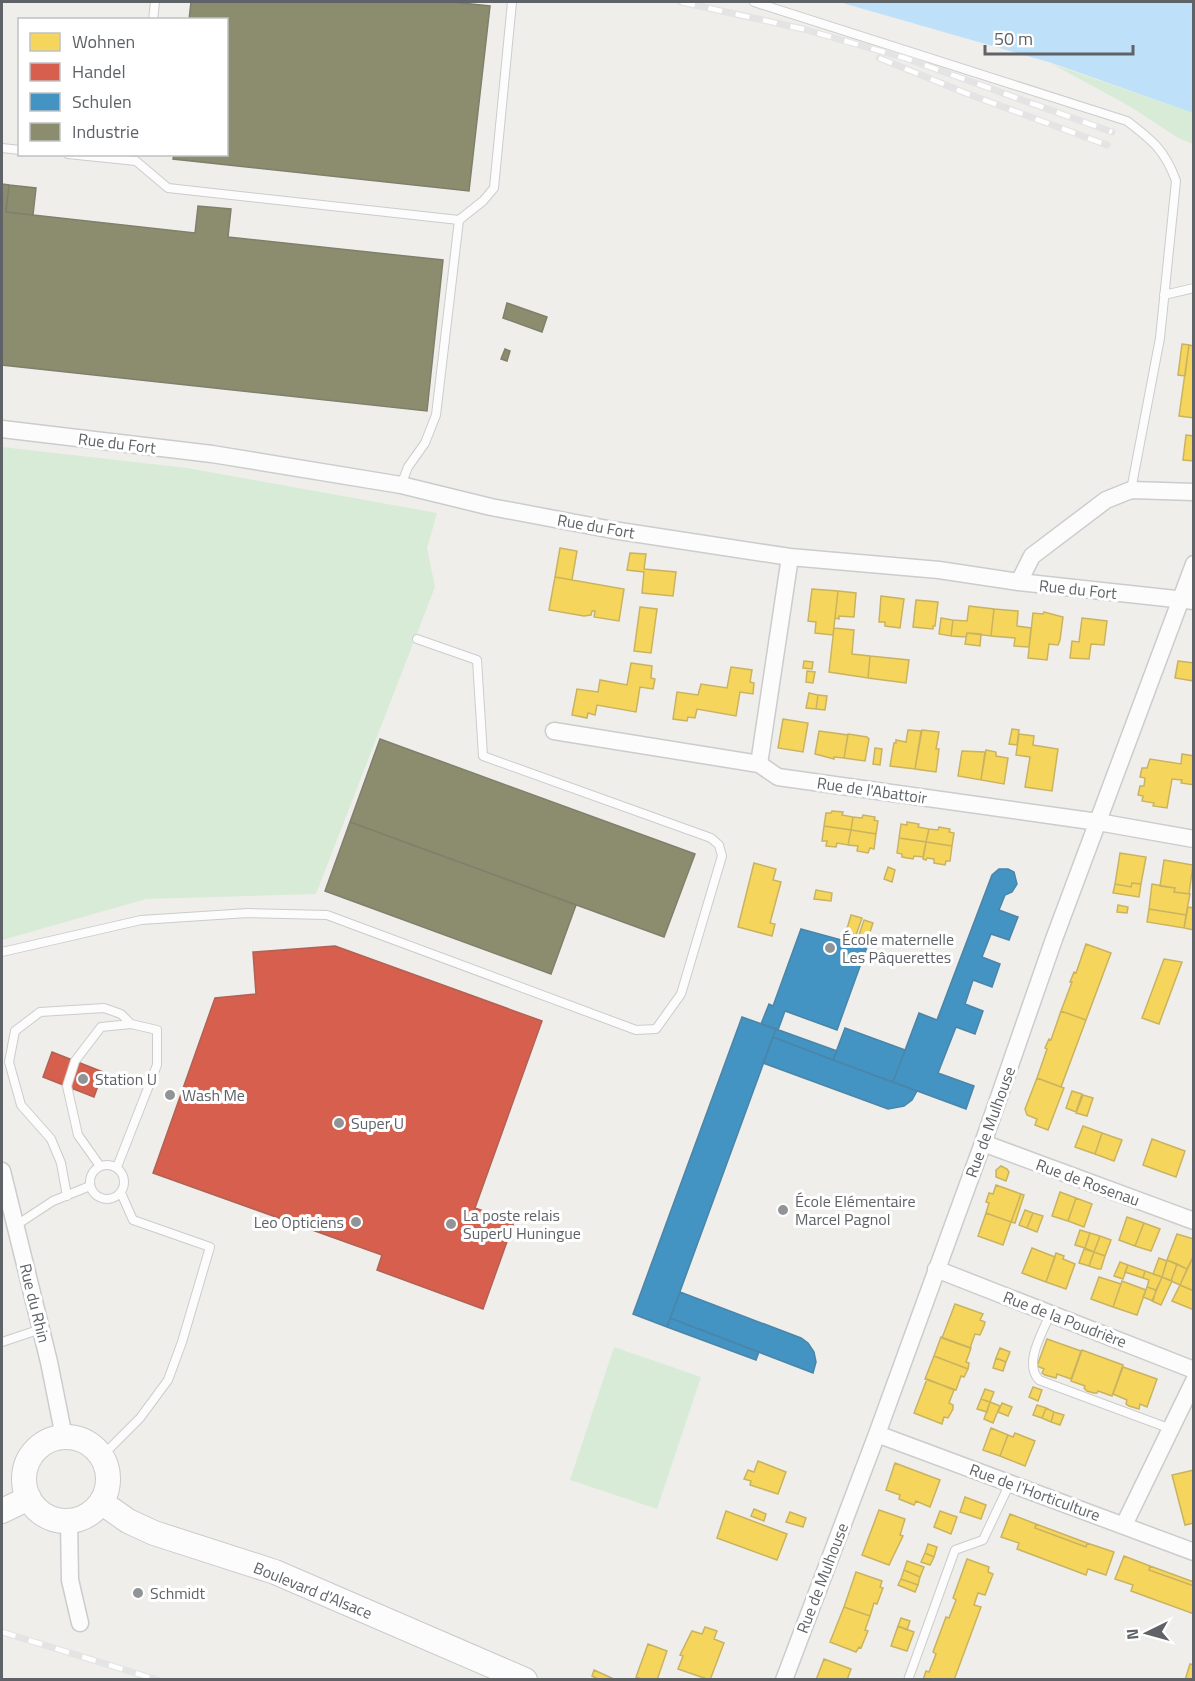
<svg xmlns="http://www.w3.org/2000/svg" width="1195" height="1681" font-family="'Titillium Web',sans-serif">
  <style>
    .green { fill: #d8ebd6 }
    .water { fill: #bfe0f9 }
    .homes { fill: #f6d55c; stroke: #c9b360; stroke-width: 1.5 }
    .shops { fill: #d6604d; stroke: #b26155; stroke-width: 1.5 }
    .schools { fill: #4393c3; stroke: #4b85a8; stroke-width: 1.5 }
    .industry { fill: #8c8c6e; stroke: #7e806c; stroke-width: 1.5 }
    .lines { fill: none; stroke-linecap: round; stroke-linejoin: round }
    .service-casing { stroke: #cbcccc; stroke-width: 10 }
    .minor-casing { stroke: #cbcccc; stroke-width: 19 }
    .secondary-casing { stroke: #cacacb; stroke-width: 26 }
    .service { stroke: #fdfcfc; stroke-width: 8 }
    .minor { stroke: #fdfcfc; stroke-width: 16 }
    .secondary { stroke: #fdfcfc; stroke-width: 24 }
    .rail-casing { stroke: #e4e4e4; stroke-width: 7 }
    .rail { stroke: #fff; stroke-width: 4.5; stroke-dasharray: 14; stroke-linecap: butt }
    .poi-dot { fill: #919496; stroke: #fff; stroke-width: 2 }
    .labels { text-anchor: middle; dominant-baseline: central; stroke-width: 6; stroke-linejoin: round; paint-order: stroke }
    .street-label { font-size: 16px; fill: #5f6368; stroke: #fff }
    .poi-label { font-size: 16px; fill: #5f6368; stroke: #fff; text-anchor: start }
  </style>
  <rect width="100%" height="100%" fill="#efeeea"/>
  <path class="green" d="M1052 64 1193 113V144L1178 138 1131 107Z
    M2 447 187 468 437 513 427 548 435 587 316 894 146 899 2 940Z
    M614 1347 701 1377 657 1509 570 1480Z"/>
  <path class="water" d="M839 2H1193V113L1052 63Z"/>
  <path class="homes" d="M1182 344 1189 345 1185 376 1178 375Z
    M1189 345 1194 346V418L1179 416Z
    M1186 435 1194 436V461L1183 460Z
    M560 548 577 551 572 580 555 577Z
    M630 553 646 554 644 569 676 572 673 596 642 593 644 572 627 570Z
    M555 577 624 589 619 621 594 617 595 611H592L591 615 584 616 549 610Z
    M812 589 838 591 833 635 815 633 816 622 808 621Z
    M838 591 856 593 854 617 839 616V619L835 618Z
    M881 596 904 599 900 628 885 626V622H879Z
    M916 600 938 602 935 626H933V629L913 627Z
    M969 606 994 609 991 636 967 633 966 637 951 636 953 620 967 621Z
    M640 607 657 609 651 653 634 651Z
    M994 609 1018 611 1017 626 1031 628 1029 647 1014 646 1015 638 991 636Z
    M1044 612 1063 617 1060 640 1058 645 1049 644 1047 660 1028 658 1033 613 1043 614Z
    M941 618 953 620 951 636 939 634Z
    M1082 618 1107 621 1104 645 1091 644 1089 659 1070 658 1072 641 1079 642Z
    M834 628 854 630 852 654 870 656 868 678 829 672Z
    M967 633 981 634 980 646 965 644Z
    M870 656 909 660 906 683 868 678Z
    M804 661 813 662 812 669 803 668Z
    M1178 661 1194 663V681L1175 678Z
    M631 663 652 666 651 678 655 679 653 689 640 687 636 712 597 705 595 715 588 713 587 718 572 715 577 689 598 692 600 680 627 685Z
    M731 667 752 670 750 682 754 683 753 694 740 692 736 716 697 709 695 718 688 717 687 721 673 719 677 692 698 695 701 684 727 688Z
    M807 671 815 672 813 683 806 682Z
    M809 693 818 695 816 709 806 708Z
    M818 695 827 696 825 710 816 709Z
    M783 719 808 723 803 752 778 748Z
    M1012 729 1019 730 1017 745 1009 744Z
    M908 730 921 731 915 769 890 766 894 743H896V740L906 742Z
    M922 730 939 732 936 749H939L936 772 915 769Z
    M819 731 848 735 844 758 834 757V759L815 754Z
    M848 734 867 737 869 739 865 761 844 758Z
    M1019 734 1034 736 1033 745 1058 749 1052 791 1025 787 1030 757 1016 755Z
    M875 748 882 749 880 765 873 764Z
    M986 750 996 752V756L1008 758 1004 784 981 780Z
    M962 751 985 752 981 780 958 776Z
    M1182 754 1194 756V785L1181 783 1182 780 1172 779 1167 808 1153 806 1154 803 1142 801 1143 796 1138 795 1140 786H1144L1145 778 1140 777 1142 768H1147L1150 759 1181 764Z
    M832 811 843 812 842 815 853 817 851 830 824 826 826 813H831Z
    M863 815 875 817 874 820 878 821 876 834 851 830 853 817 862 818Z
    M907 822 919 824 918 827 929 829 926 842 899 838 901 824 907 825Z
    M824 826 851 830 848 845 837 843 836 847 826 846 827 841H822Z
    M939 827 950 829 949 832 954 833 952 846 926 842 929 829 938 830Z
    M851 830 876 834 874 849 870 848 868 853 857 851 858 846 848 845Z
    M899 838 926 842 923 857 914 856 913 859 902 857V854L897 853Z
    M926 842 952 846 950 861H946L945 865 934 863V859L927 858 926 860 923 859Z
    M1120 853 1146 857 1141 884 1132 883 1131 887 1115 884Z
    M1164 860 1193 865 1189 894 1174 892 1175 888 1160 886Z
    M754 863 776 869 773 880 781 882 770 923 775 924 772 936 738 927Z
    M888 867 895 870 892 882 884 879Z
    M1132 883 1141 884 1139 897 1113 893 1115 884 1131 887Z
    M1152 884 1175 888 1174 892 1190 894 1186 915 1149 909Z
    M816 890 832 893 831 901 814 899Z
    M1118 905 1128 907 1127 913 1117 912Z
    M1188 907 1194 908V930L1184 928Z
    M1149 909 1186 915 1184 928 1147 922Z
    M851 915 862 918 856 935 846 932Z
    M864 920 873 923 868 938H858Z
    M1086 944 1111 953 1086 1020 1061 1011 1072 982H1070L1074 972 1076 973Z
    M1164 959 1182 962 1159 1024 1142 1018Z
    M1061 1011 1086 1020 1061 1087 1037 1078 1047 1049 1045 1048 1049 1039 1051 1040Z
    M1037 1078 1064 1088 1048 1130 1035 1125 1037 1119 1027 1115 1025 1109Z
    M1072 1091 1082 1094 1076 1112 1066 1108Z
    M1083 1095 1093 1098 1087 1116 1076 1113Z
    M1083 1126 1102 1133 1095 1154 1075 1147Z
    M1102 1133 1122 1140 1114 1161 1095 1154Z
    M1152 1139 1185 1151 1176 1177 1143 1165Z
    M1001 1166 1007 1169 1009 1172 1006 1181 996 1177V1170Z
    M996 1185 1021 1194 1011 1222 986 1213 989 1203 986 1202 989 1193 993 1194Z
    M1060 1192 1076 1198 1068 1221 1052 1216Z
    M1021 1194 1024 1195 1015 1223 1011 1222Z
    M1076 1198 1092 1204 1084 1227 1068 1221Z
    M1025 1210 1033 1213 1027 1228 1019 1225Z
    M986 1213 1011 1222 1003 1245 978 1236Z
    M1033 1213 1043 1216 1037 1232 1027 1228Z
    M1127 1217 1144 1223 1135 1246 1119 1240Z
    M1144 1223 1160 1229 1151 1251 1135 1246Z
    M1080 1230 1090 1233 1085 1248 1075 1245Z
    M1090 1233 1100 1236 1094 1252 1085 1248Z
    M1177 1234 1194 1239V1255L1187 1269 1167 1260Z
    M1100 1236 1111 1240 1105 1256 1094 1252Z
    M1032 1248 1055 1257 1046 1282 1022 1273Z
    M1084 1249 1094 1252 1089 1266 1079 1263Z
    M1094 1252 1105 1256 1101 1269H1098L1089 1266Z
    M1056 1253 1064 1256 1063 1259 1075 1264 1066 1289 1046 1282Z
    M1194 1255V1291L1180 1285Z
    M1159 1258 1167 1261 1162 1277 1153 1274Z
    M1167 1260 1177 1264 1171 1281 1162 1277Z
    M1120 1262 1128 1265 1123 1279 1114 1276Z
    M1177 1264 1187 1269 1180 1285 1171 1281Z
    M1128 1265 1145 1271 1143 1278 1125 1272Z
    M1145 1271 1162 1277 1156 1290 1147 1287 1149 1280 1143 1278Z
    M1099 1277 1121 1284 1113 1307 1091 1299Z
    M1162 1277 1172 1281 1161 1305 1152 1301Z
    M1122 1281 1146 1290 1137 1315 1113 1307Z
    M1180 1285 1194 1291V1310L1172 1301Z
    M1147 1287 1156 1290 1153 1301 1143 1297Z
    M955 1304 983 1314 980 1320 985 1322 984 1326 980 1335 975 1334 970 1348 942 1338Z
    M941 1337 971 1348 966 1362 969 1363 968 1369 934 1356Z
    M1047 1339 1081 1351 1071 1379 1057 1374 1056 1378 1045 1375 1042 1373 1044 1369 1037 1366Z
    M1000 1348 1010 1352 1006 1362 996 1358Z
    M1082 1350 1123 1365 1112 1396 1098 1391 1097 1393H1094L1087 1391 1084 1388 1085 1386 1071 1381Z
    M934 1356 968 1369 964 1377 961 1376 956 1390 925 1379Z
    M996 1358 1006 1362 1003 1371 993 1368Z
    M1123 1367 1157 1379 1147 1407 1140 1404 1139 1409 1129 1406 1126 1404 1127 1400 1113 1394Z
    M927 1379 954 1390 949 1403 953 1405V1409L948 1418 944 1417 942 1424 914 1413Z
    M1033 1387 1042 1390 1038 1401 1029 1397Z
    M985 1389 994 1392 990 1402 981 1399Z
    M981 1399 990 1402 987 1412 977 1409Z
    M990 1402 1000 1406 993 1423 984 1419Z
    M1002 1403 1012 1407 1008 1416 998 1412Z
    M1037 1405 1046 1408 1042 1418 1033 1415Z
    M1046 1408 1054 1412 1051 1422 1042 1418Z
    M1054 1412 1064 1415 1060 1425 1051 1422Z
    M991 1428 1008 1435 1000 1456 983 1450Z
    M1015 1433 1035 1441 1025 1466 1000 1456 1008 1435 1013 1437Z
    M758 1461 786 1472 778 1494 750 1485 751 1481 744 1479 748 1470 754 1472Z
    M895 1463 940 1480 930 1507 916 1501 914 1505 899 1499 900 1495 886 1490Z
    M1194 1470V1523L1185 1525 1172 1475Z
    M965 1497 986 1505 981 1519 960 1512Z
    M754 1509 766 1514 764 1521 751 1516Z
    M879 1510 905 1519 900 1535 903 1536 889 1565 862 1555Z
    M726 1511 787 1534 777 1560 717 1538Z
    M940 1511 957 1517 951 1534 934 1527Z
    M790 1512 806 1518 803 1527 786 1522Z
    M1010 1514 1036 1524 1035 1528 1086 1547 1087 1543 1114 1552 1106 1575 1088 1569 1086 1575 1017 1549 1019 1543 1001 1537Z
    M1036 1524 1087 1543 1086 1547 1035 1528Z
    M928 1544 937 1547 934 1557 925 1553Z
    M925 1553 934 1557 930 1565 921 1562Z
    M1124 1556 1150 1566 1149 1570 1194 1586V1614L1131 1591 1133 1585 1115 1579Z
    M967 1559 989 1567 988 1572 993 1574 985 1595 978 1593 974 1605 981 1607 954 1680H923L926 1671 929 1672 936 1654 933 1652 946 1617 949 1618 956 1600 953 1598Z
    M907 1561 924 1567 920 1577 904 1570Z
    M1150 1566 1194 1582V1586L1149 1570Z
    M904 1570 920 1577 918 1585 901 1579Z
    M856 1572 882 1581 880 1587 883 1588 877 1604 874 1603 870 1616 844 1607Z
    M901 1579 918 1585 915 1592 898 1585Z
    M844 1607 870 1616 865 1630 868 1631 861 1648 859 1647 856 1652 830 1642Z
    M901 1618 910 1621 907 1630 898 1626Z
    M898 1626 914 1632 907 1651 891 1646Z
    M705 1627 717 1631 714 1639 724 1643 710 1680 678 1669 683 1656 680 1655 692 1631 702 1634Z
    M648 1644 667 1651 657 1680H644L636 1677Z
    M824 1659 851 1669 847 1680H816Z
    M1190 1664 1194 1665V1680H1185Z
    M594 1670 616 1680H600L592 1676Z"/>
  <path class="shops" d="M335 946 542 1021 475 1208 514 1222 483 1309 377 1270 382 1255 153 1173 215 998 256 994 253 952Z
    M52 1052 103 1072 94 1097 43 1077Z"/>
  <path class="schools" d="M999 869H1008L1014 872 1017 884 1012 892 1005 895 999 910 1018 917 1009 940 991 934 982 957 1000 964 992 987 973 980 965 1004 983 1011 975 1034 956 1027 938 1073 974 1086 966 1109 893 1082 919 1013 937 1020 992 875Z
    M801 929 867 947 837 1030 785 1011 778 1030 761 1024 769 1004 773 1006Z
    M742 1017 776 1029 667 1327 633 1314Z
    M845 1028 905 1050 893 1082 833 1060Z
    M776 1029 837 1051 833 1060 773 1037Z
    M773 1037 833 1060 917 1091 912 1100 904 1106 888 1109 763 1063Z
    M680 1292 801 1338 808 1343 814 1352 816 1362 813 1373 670 1318Z
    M670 1318 759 1352 756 1360 667 1327Z"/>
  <path class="industry" d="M191 2H452L490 6 469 191 173 159 174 154H226V20H189Z
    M2 184 9 185 6 212 195 233 198 206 231 209 228 237 443 260 427 411 2 365Z
    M9 185 36 188 33 215 6 212Z
    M507 303 547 317 542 332 503 318Z
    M505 349 510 351 507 361 501 359Z
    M380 739 695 854 664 937 350 822Z
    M350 822 576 905 551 974 325 891Z"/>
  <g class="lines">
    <defs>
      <path id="service" d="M754 2 1127 121C1152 140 1165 150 1176 181L1160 338 1131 490
        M153 20 155 2
        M2 148 20 150
        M68 154 136 161 168 188 459 220
        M1164 295 1194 288
        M401 485 408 467 425 443 436 415 459 220 483 201 494 188 512 2
        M2 952 141 920 248 913 327 915 636 1030 656 1029 681 994 722 856 719 845 711 838 483 756 477 660 417 639
        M90 1182a17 17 0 1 1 34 0a17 17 0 1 1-34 0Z
        M100 1166 78 1135 67 1086 75 1061 101 1027 131 1024 157 1030V1065L117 1167
        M67 1196 61 1163 51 1139 21 1105 9 1062 15 1031 40 1012 104 1008 121 1014 131 1024
        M15 1226 53 1201 90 1186
        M1050 1314C1043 1332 1023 1363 1039 1380L1171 1429
        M2 1342 41 1329
        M102 1456 140 1418 168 1380 182 1342 210 1247 133 1220 121 1193
        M908 1680 955 1550 983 1540 1010 1483"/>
      <path id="minor" d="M2 429 212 454 401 485 491 507 613 530 790 557 939 570 1019 582 1194 601
        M1019 582 1032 556 1106 500 1131 490 1194 492
        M554 731 759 764 778 777 1098 822 1194 839
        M759 764 790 557
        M983 1143 1194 1221
        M2 1171 49 1362 64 1437
        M936 1269 1194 1370
        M877 1434 1194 1552
        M69 1521 70 1580 80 1623
        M1124 1525 1194 1381
        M784 1680 877 1434 983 1143 1054 939 1194 564"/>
      <path id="secondary" d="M24 1479a42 42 0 1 1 84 0a42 42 0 1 1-84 0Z
        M101 1502 128 1521 154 1533 275 1572 525 1680
        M2 1511 29 1498"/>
    </defs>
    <use href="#service" class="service-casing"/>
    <use href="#minor" class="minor-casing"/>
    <use href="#secondary" class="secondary-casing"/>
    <use href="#service" class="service"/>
    <use href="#minor" class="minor"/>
    <use href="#secondary" class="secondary"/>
    <defs>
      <path id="rail" d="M681 2 803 29 905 58 1112 132
        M879 58 968 94 1107 145
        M2 1632 158 1680"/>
    </defs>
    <use href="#rail" class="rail-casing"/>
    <use href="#rail" class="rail"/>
  </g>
  <g class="poi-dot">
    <circle cx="830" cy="948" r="6"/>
    <circle cx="83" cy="1079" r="6"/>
    <circle cx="170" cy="1095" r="6"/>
    <circle cx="339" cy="1123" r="6"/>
    <circle cx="783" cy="1210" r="6"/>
    <circle cx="356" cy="1222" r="6"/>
    <circle cx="451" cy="1224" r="6"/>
    <circle cx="138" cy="1593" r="6"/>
  </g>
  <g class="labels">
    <g class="street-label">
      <text transform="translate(117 443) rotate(7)">Rue du Fort</text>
      <text transform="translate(596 526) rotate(10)">Rue du Fort</text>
      <text transform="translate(1078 589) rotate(6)">Rue du Fort</text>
      <text transform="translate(872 790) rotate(8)">Rue de l'Abattoir</text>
      <text transform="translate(990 1122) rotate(-70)">Rue de Mulhouse</text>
      <text transform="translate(1088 1182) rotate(20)">Rue de Rosenau</text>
      <text transform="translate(35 1303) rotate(76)">Rue du Rhin</text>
      <text transform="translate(1065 1319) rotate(21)">Rue de la Poudrière</text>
      <text transform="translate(1035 1492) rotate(20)">Rue de l'Horticulture</text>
      <text transform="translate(822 1578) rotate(-69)">Rue de Mulhouse</text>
      <text transform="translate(313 1590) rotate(22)">Boulevard d'Alsace</text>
    </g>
    <g class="poi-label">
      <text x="842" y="939">École maternelle<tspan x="842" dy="18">Les Pâquerettes</tspan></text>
      <text x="95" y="1079">Station U</text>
      <text x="182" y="1095">Wash Me</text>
      <text x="351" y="1123">Super U</text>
      <text x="795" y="1201">École Elémentaire<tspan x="795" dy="18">Marcel Pagnol</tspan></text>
      <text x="463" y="1215">La poste relais<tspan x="463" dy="18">SuperU Huningue</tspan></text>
      <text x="344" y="1222" text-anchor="end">Leo Opticiens</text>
      <text x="150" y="1593">Schmidt</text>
    </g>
  </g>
  <rect width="1195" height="1681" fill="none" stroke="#5f6368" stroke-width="6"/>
  <rect x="18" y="18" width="210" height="138" fill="#ffffff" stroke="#bfc1c3" stroke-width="1.5"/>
  <rect x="30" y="33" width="30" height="18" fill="#f6d55c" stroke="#bfc1c3" stroke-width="1.5"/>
  <text x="72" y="48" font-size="18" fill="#5f6368">Wohnen</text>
  <rect x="30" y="63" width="30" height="18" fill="#d6604d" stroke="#bfc1c3" stroke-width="1.5"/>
  <text x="72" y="78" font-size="18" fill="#5f6368">Handel</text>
  <rect x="30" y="93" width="30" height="18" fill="#4393c3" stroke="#bfc1c3" stroke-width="1.5"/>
  <text x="72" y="108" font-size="18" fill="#5f6368">Schulen</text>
  <rect x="30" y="123" width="30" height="18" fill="#8c8c6e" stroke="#bfc1c3" stroke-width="1.5"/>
  <text x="72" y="138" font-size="18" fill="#5f6368">Industrie</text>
  <g transform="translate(1147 1633) rotate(265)" stroke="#ffffff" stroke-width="4.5" paint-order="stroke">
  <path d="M0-4.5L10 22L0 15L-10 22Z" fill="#5f6368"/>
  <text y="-9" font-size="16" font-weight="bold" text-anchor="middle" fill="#5f6368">N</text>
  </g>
  <path d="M985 45v9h148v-9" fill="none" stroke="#5f6368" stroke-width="3"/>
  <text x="994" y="45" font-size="18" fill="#5f6368" stroke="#ffffff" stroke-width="4.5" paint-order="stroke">50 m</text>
</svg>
